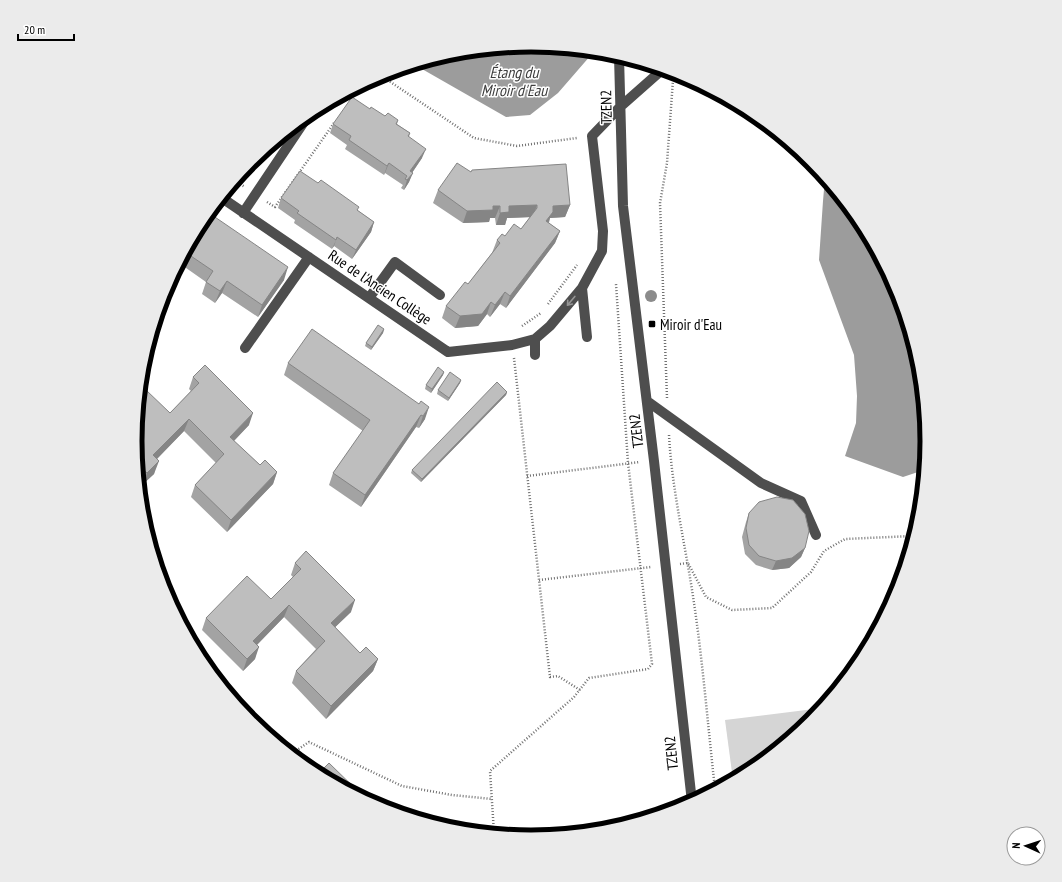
<svg xmlns="http://www.w3.org/2000/svg" width="1062" height="882" font-family="'PT Sans Narrow',sans-serif">
  <style>
    .green { fill: #d5d5d5 }
    .water { fill: #9c9c9c }
    .lines { fill: none; stroke-linecap: round; stroke-linejoin: round }
    .path { stroke: #707070; stroke-width: 2.5; stroke-dasharray: 1 2; stroke-linecap: butt }
    .minor { stroke: #4e4e4e; stroke-width: 10 }
    .tree { fill: #8b8b8b }
    .wall { fill: #a3a3a3 }
    .shaded-wall { fill: #858585 }
    .building { fill: #bebebe; stroke: #858585 }
    .oneway { stroke: #959595 }
    .poi-dot { fill: #000; stroke: #fff; stroke-width: 1.5 }
    .labels { text-anchor: middle; dominant-baseline: central; stroke-width: 3; stroke-linejoin: round; paint-order: stroke }
    .street-label { font-size: 15px; fill: #000; stroke: #fff }
    .poi-label { font-size: 15px; fill: #000; stroke: #fff; text-anchor: start }
    .water-label { font-size: 16px; font-style: italic; fill: #3d3d3d; stroke: #fff }
    .rim { fill: none; stroke: #000; stroke-width: 5 }
  </style>
  <rect width="100%" height="100%" fill="#fff"/>
  <path class="green" d="M822 708 811 721 751 770 733 780 725 720Z"/>
  <path class="water" d="M531 45 593 51 591 55 558 93 530 115 506 117 415 65 454 53Z
    M825 178 860 221 897 290 919 364 927 441 924 470 903 477 845 456 856 423 857 396 854 355 819 260 823 201Z"/>
  <g class="lines">
    <path class="path" d="M380 75 474 138 517 146 577 138
      M351 99 360 86
      M235 181 245 187
      M267 202 275 207 334 123
      M548 304 577 265
      M522 326 541 313
      M514 358 550 677 558 676 580 690
      M667 398 660 203 667 163 673 80
      M669 435C672 492 686 547 694 603 703 664 708 727 715 789
      M527 476 640 462
      M680 564 688 563 706 597 732 610 772 608 811 572 824 551 845 539 912 536 914 535
      M539 580 651 567
      M291 754 309 742 402 786 452 795 492 799
      M494 833 490 771 574 697 589 678 648 669 652 664 628 463 616 284"/>
    <path class="minor" d="M619 56 623 206 654 461 692 802
      M222 198 448 352 512 345 535 339
      M243 213 310 113
      M582 288 602 251 603 231 592 136 620 107 663 69
      M369 298 395 262 440 295
      M245 348 309 257
      M535 355V339L550 326 582 288 587 337
      M647 401 761 483 801 501 816 535"/>
  </g>
  <circle class="tree" cx="651" cy="296" r="6"/>
  <path class="wall" d="M385 116 398 120 397 124 410 133 409 137 422 158 412 173 409 182 404 190 401 188 403 185 385 173 384 175 345 149 347 145 330 133 333 124Z
    M471 172 570 205 565 217 550 218 549 223 560 231 555 243 506 308 500 304 490 317 487 314 478 326 455 328 442 318 446 306 468 284 492 253 497 240 521 229 530 217 507 218 505 225H496L495 218H490L489 222 463 223 433 203 438 190Z
    M281 198 357 210 374 222 371 232 352 259 334 246 332 249 294 223 295 220 278 208Z
    M202 221 284 280 258 317 222 293 215 303 202 294 206 282 179 263Z
    M384 329 383 333 371 350 365 346 366 343Z
    M288 363 419 404 425 419 419 428 416 427 361 507 329 485 333 473 363 431 284 375Z
    M444 372 443 375 431 393 425 389 426 385Z
    M193 377 249 425 234 441 260 465 277 472 273 484 227 532 191 497 195 485 216 463 184 431 157 459 154 474 142 485 139 482 135 441 170 413 191 391 189 389Z
    M461 380 460 383 448 401 437 394 438 390Z
    M507 392 506 395 421 482 411 473 412 470Z
    M749 513 805 548 801 557 789 568 772 570 756 565 745 554 742 537 746 522Z
    M295 563 351 612 335 627 360 653 378 659 373 671 326 719 292 683 296 671 316 649 284 617 257 645 255 659 243 671 202 630 206 618 271 599 293 577 291 575Z"/>
  <path class="shaded-wall" d="M426 149 422 158 407 180 410 171Z
    M389 163 385 173 384 175 387 166Z
    M413 173 409 182 404 190 407 180Z
    M537 205 533 217 507 218 505 225H496L500 213 509 206Z
    M570 205 565 217 550 218 548 224 546 221 553 206Z
    M493 206H500L495 218H490L489 222 463 223 467 211Z
    M374 222 371 232 352 259 356 250Z
    M560 231 555 243 506 308 510 296Z
    M337 237 334 246 332 249 336 240Z
    M288 267 284 280 258 317 262 305Z
    M227 281 222 293 215 303 220 291Z
    M505 292 500 304 490 317 495 305Z
    M491 302 487 314 478 326 455 328 460 316Z
    M384 329 383 333 371 350 372 347Z
    M444 372 443 375 431 393 432 389Z
    M461 380 460 383 448 401 449 398Z
    M507 392 506 395 421 482 422 479Z
    M429 407 425 419 419 428 423 416Z
    M253 413 249 425 226 449 230 437Z
    M421 415 416 427 361 507 365 495Z
    M189 419 184 431 149 467 153 455Z
    M159 461 154 474 142 485 147 473Z
    M277 472 273 484 227 532 231 520Z
    M805 548 801 557 789 568 772 570 776 561Z
    M355 600 351 612 326 636 331 623Z
    M289 605 284 617 249 653 253 641Z
    M259 647 255 659 243 671 247 659Z
    M378 659 373 671 326 719 331 706Z"/>
  <path class="building" d="M352 97 370 109 371 107 385 116 388 113 398 120 396 124 410 133 408 136 426 149 410 171 413 173 407 180 405 179 407 176 389 163 387 166 349 140 351 136 333 124Z
    M457 163 471 172 472 170 566 164 570 205 553 206V212L546 221 560 231 510 296 505 292 495 305 491 302 482 314 460 316 446 306 465 282 468 284 500 243 497 240 502 234 505 236 514 224 521 229 537 208V205L509 206V212L500 213V206H493V210L467 211 438 190Z
    M300 171 318 183 321 180 359 207 357 210 374 222 356 250 337 237 336 240 297 213 299 211 281 198Z
    M209 213 288 267 262 305 227 281 220 291 206 282 213 271 185 252 202 221Z
    M378 325 384 329 372 347 366 343Z
    M312 329 419 404 421 401 429 407 423 416 421 415 365 495 333 473 370 420 288 363Z
    M205 365 253 413 230 437 260 465 265 460 277 472 231 520 195 485 224 454 189 419 153 455 159 461 147 473 137 464 135 441 139 396 146 390 170 413 199 383 193 377Z
    M438 367 444 372 432 389 426 385Z
    M450 372 461 380 449 398 438 390Z
    M497 382 507 392 422 479 412 470Z
    M777 497 793 500 805 514 809 531 805 548 792 558 776 561 759 556 749 545 746 528 749 513 759 502Z
    M306 551 355 600 331 623 360 653 366 647 378 659 331 706 296 671 325 641 289 605 253 641 259 647 247 659 206 618 247 576 271 599 301 569 295 563Z
    M329 763 368 801 318 774Z"/>
  <defs><path id="oneway-shaft" d="M-6 0H5M1.5-3L5.5 0L1.5 3" fill="none" stroke-width="1.6" stroke-linecap="round" stroke-linejoin="round"/></defs>
  <use class="oneway" href="#oneway-shaft" transform="translate(571 301) rotate(130)"/>
  <rect class="poi-dot" x="648" y="320" width="8" height="8" rx="2"/>
  <g class="labels">
    <g class="street-label">
      <text transform="translate(606 107) rotate(-91)">TZEN2</text>
      <text transform="translate(380 287) rotate(34)">Rue de l'Ancien Collège</text>
      <text transform="translate(636 431) rotate(-97)">TZEN2</text>
      <text transform="translate(671 753) rotate(-96)">TZEN2</text>
    </g>
    <g class="poi-label">
      <text x="660" y="324">Miroir d'Eau</text>
    </g>
    <g class="water-label">
      <text x="514" y="72">Étang du<tspan x="514" dy="18">Miroir d'Eau</tspan></text>
    </g>
  </g>
  <path d="M0 0H1062V882H0ZM142 441a389 389 0 1 1 778 0a389 389 0 1 1-778 0Z" fill="#ebebeb" fill-rule="evenodd"/>
  <path class="rim" d="M142 441a389 389 0 1 1 778 0a389 389 0 1 1-778 0Z"/>
  <g transform="translate(1026 846) rotate(273)"><circle r="19" fill="#ffffff" stroke="#999999"/>
  <path d="M0-3L7 15L0 10L-7 15Z" fill="#000000"/>
  <text y="-6" font-size="11" font-weight="bold" text-anchor="middle" fill="#000000">N</text>
  </g>
  <path d="M18 34v6h56v-6" fill="none" stroke="#000000" stroke-width="2"/>
  <text x="24" y="34" font-size="12" fill="#000000" stroke="#ffffff" stroke-width="3" paint-order="stroke">20 m</text>
</svg>
